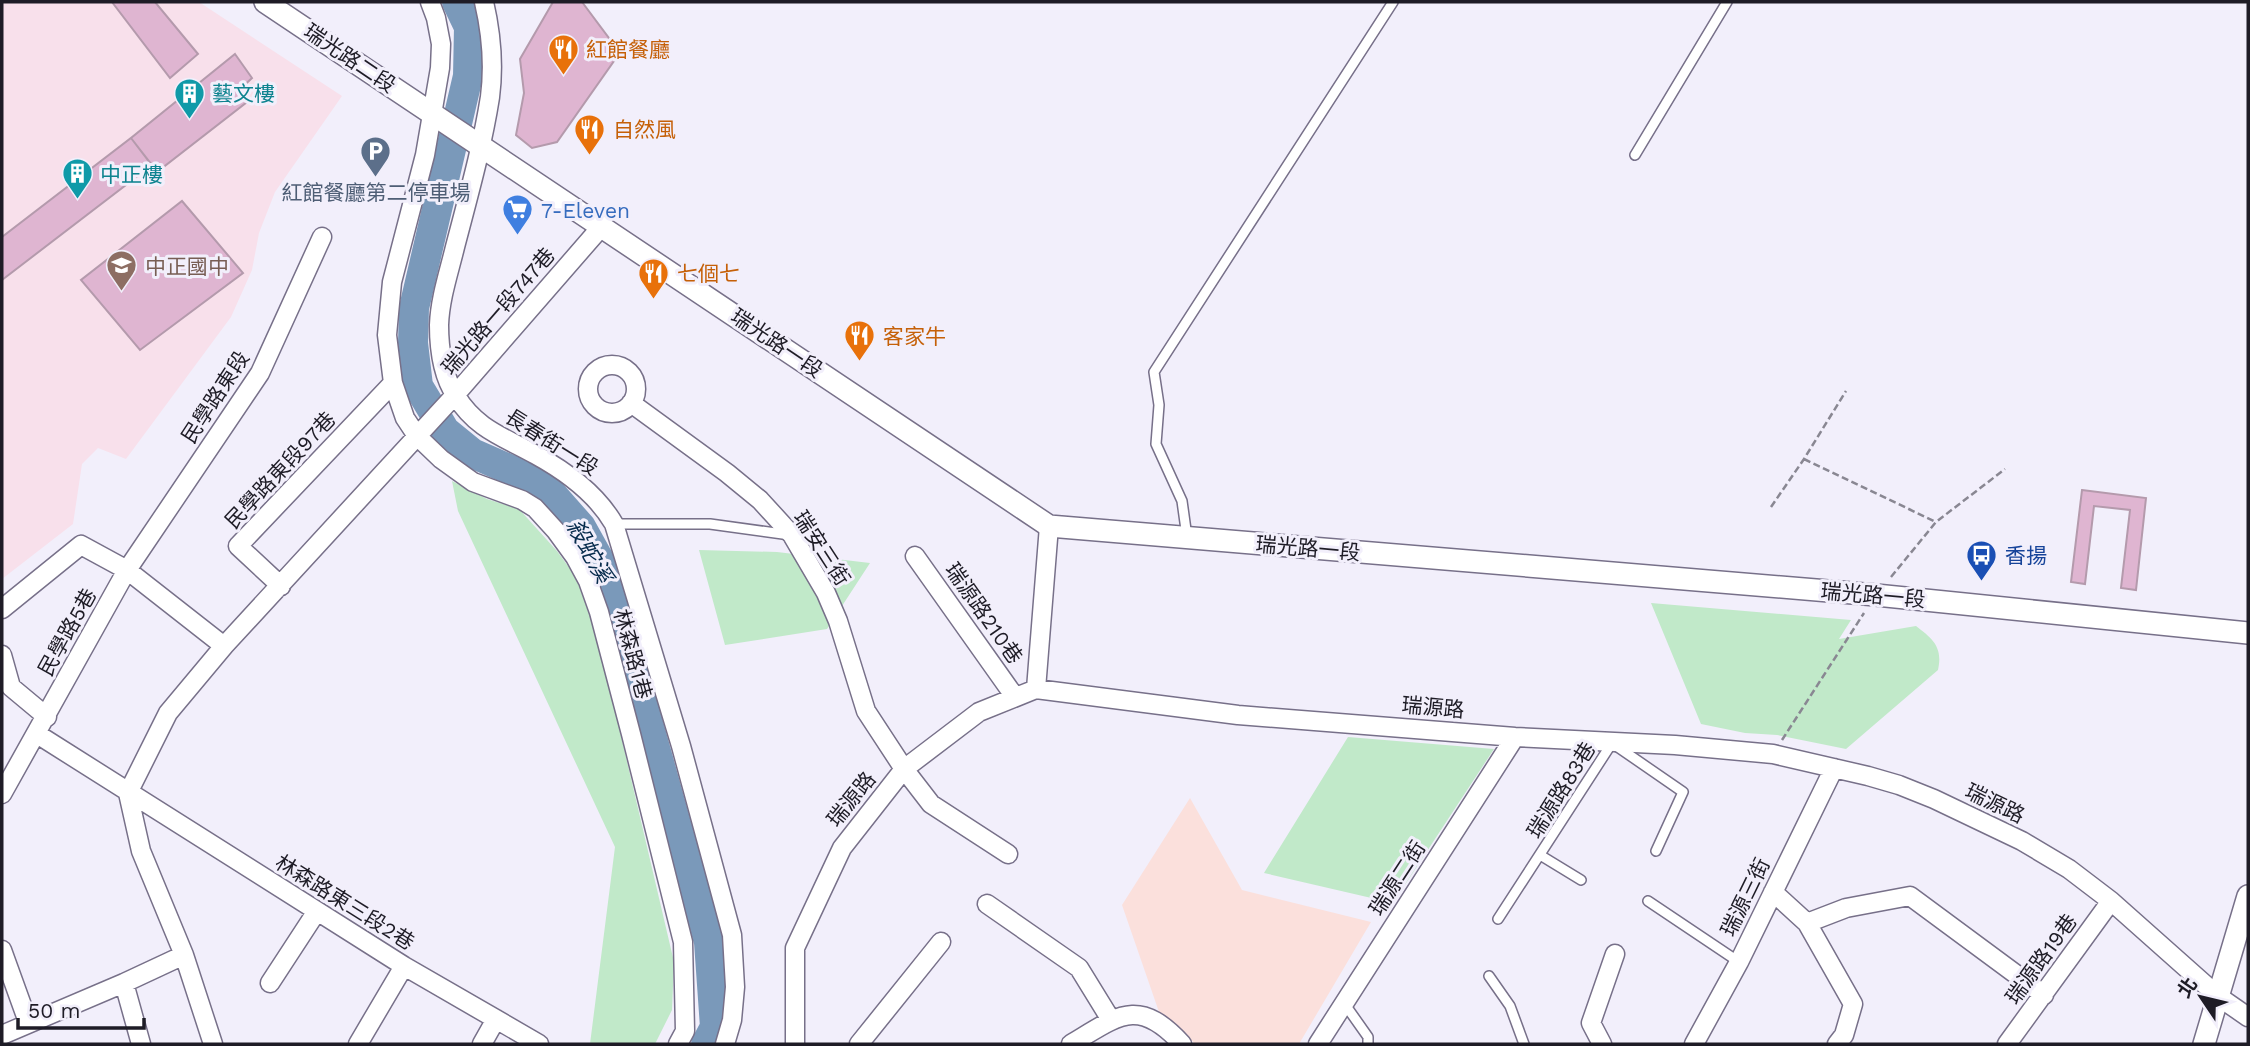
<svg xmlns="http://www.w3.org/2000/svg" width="2250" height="1046" font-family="'Work Sans','Noto Sans TC',sans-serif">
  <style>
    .commercial { fill: #fbe0dc }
    .education { fill: #f8e0eb }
    .green { fill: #c1e9c9 }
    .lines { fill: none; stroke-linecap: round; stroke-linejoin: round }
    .river { stroke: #7a99ba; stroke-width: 30 }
    .building { fill: #dfb5d1; stroke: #b49aac; stroke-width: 2 }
    .service-casing { stroke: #777089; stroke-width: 12 }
    .minor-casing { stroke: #777089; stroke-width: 21 }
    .tertiary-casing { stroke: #777089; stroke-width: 24 }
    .path { stroke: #898792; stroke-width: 2.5; stroke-dasharray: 7 3.5; stroke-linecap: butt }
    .service { stroke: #fff; stroke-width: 9 }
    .minor { stroke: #fff; stroke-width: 18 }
    .tertiary { stroke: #fff; stroke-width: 21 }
    .labels { text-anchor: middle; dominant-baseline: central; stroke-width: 6; stroke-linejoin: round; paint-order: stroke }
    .food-label { font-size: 21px; fill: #c56008; stroke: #f2effb; text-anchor: start }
    .street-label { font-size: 21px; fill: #1e1c26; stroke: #f2effb }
    .culture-label { font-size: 21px; fill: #0d838f; stroke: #f2effb; text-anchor: start }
    .service-label { font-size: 21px; fill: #4e5e75; stroke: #f2effb }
    .shop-label { font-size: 21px; fill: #366cbe; stroke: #f2effb; text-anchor: start }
    .education-label { font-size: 21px; fill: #785e54; stroke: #f2effb; text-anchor: start }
    .transit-label { font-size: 21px; fill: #164399; stroke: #f2effb; text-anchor: start }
    .water-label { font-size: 23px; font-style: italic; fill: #072b4c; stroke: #f2effb }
  </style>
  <rect width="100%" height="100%" fill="#f2effb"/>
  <path class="commercial" d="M1190 798 1242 890 1371 922 1299 1044H1195L1178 1026 1159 1012 1122 905Z"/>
  <path class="education" d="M2 2H199L342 96 275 192 259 233 252 270 231 317 126 459 98 448 82 464 73 524 2 579Z"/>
  <path class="green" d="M452 481 487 499 519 509 557 551 576 577 599 642 674 962 672 1010 655 1044H590L615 847 458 511Z
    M699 550 777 552 870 563 827 629 725 645Z
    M1651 603 1851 620 1839 639 1916 626C1933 639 1943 647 1938 670L1846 749 1777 735 1745 733 1701 724Z
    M1348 737 1494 749 1393 903 1264 873Z"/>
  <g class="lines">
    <path class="river" d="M457 2 469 27 468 76 414 308 413 343 418 386 445 431 472 453 543 484 581 527 606 572 709 942 715 1027 706 1044"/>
  </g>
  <path class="building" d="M112 2H155L198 54 170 78Z
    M553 2H582L609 38 621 51 557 142 532 148 516 135 524 93 520 59Z
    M235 54 252 78 238 91 247 102 157 172 131 138Z
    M131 138 152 165 2 280V237Z
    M182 201 243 273 140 350 81 280Z
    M2082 490 2146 498 2136 590 2121 588 2130 510 2094 506 2085 584 2071 582Z"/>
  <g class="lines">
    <defs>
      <path id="service" d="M1635 155 1727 2
        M614 524H710L790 535
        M1187 537 1182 501 1156 444 1159 405 1154 372 1393 2
        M1540 855 1581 880
        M1648 901 1739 962
        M1498 919 1612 743 1683 792 1656 851
        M1489 976 1510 1006 1524 1044
        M1344 1003 1368 1037V1044"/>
      <path id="minor" d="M430 2 436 18 441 44 440 68 425 155 392 282 387 335 393 383 405 418 417 436 441 459 473 482 522 500 535 508 556 531 575 557 588 581 599 612 631 734 683 942 685 1031 678 1044
        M484 2C491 32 494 66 490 97 482 148 468 197 455 247 449 272 440 298 439 325 439 348 443 377 456 396 476 429 504 437 536 455 567 472 596 493 614 524L681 746 732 935 735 987 732 1020 725 1044
        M588 389a24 24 0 1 1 48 0a24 24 0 1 1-48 0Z
        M631 403 727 473 760 500 792 535 826 593 838 621 866 711 904 769 931 804 1008 854
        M915 556 1015 697
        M281 586 238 546 393 383
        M2 609 81 545 127 570 224 646 168 713 128 793 141 851 184 955 213 1044
        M224 646 455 395 602 226
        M2 655 11 687 47 717
        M1036 689 1049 526
        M37 734 404 966 539 1044
        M2 794 127 570 260 373 322 237
        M1773 892 1807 923 1853 1004 1844 1035 1837 1044
        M987 904 1079 968 1111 1020
        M1807 923 1846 908 1910 896 2044 995
        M2 950 28 1022
        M124 983 141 1044
        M270 983 317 911
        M2 1035 124 983 184 955
        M358 1044 404 966
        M482 1044 496 1019
        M795 1044V948L842 848 904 769 979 712 1036 689 1238 715 1515 737 1675 745 1773 754 1868 776 1899 785 1934 799 2022 841 2069 869 2111 901 2219 997 2248 1017
        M859 1044 941 942
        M1071 1044C1118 1016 1138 996 1182 1044
        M1318 1044 1515 737
        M1602 1044 1591 1023 1615 954
        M1694 1044 1739 962 1834 768
        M2007 1044 2111 901"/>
      <path id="tertiary" d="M265 2 1049 526 1876 595 2248 633
        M2204 1044 2248 896"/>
    </defs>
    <use href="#service" class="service-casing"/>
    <use href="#minor" class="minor-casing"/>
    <use href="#tertiary" class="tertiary-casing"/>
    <path class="path" d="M1804 459 1936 522
      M1771 507 1804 459 1846 391
      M1891 577 1936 522 2005 469
      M1782 740 1864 613"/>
    <use href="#service" class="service"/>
    <use href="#minor" class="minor"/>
    <use href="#tertiary" class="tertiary"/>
  </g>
  <defs>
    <symbol id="restaurant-pin" viewBox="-11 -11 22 30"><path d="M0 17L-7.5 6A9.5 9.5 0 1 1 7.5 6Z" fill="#e8710a" stroke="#f2effb"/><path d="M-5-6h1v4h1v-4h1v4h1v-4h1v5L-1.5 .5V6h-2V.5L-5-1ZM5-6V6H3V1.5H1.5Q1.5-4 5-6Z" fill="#fff"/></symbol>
    <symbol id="building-pin" viewBox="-11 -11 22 30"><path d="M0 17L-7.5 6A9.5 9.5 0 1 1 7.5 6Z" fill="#0f9aa8" stroke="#f2effb"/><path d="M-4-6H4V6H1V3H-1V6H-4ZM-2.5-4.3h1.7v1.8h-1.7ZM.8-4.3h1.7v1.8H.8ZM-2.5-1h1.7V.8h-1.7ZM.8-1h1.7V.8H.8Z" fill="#fff"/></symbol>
    <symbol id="parking-pin" viewBox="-11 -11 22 30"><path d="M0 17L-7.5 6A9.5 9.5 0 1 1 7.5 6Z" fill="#5c6f8a" stroke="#f2effb"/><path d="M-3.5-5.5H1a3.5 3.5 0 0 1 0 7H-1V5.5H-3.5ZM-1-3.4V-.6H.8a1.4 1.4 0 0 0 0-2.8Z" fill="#fff"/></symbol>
    <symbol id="supermarket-pin" viewBox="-11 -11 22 30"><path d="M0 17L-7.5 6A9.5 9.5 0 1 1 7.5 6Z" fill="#3f7fe0" stroke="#f2effb"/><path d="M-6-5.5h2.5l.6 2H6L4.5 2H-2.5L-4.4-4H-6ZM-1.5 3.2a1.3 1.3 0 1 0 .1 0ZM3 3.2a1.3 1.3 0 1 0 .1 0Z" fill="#fff"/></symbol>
    <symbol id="school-pin" viewBox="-11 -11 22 30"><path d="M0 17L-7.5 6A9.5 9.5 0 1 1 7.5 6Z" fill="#8d6e63" stroke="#f2effb"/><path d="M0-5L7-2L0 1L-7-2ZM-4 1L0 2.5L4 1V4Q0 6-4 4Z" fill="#fff"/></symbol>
    <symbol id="bus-pin" viewBox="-11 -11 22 30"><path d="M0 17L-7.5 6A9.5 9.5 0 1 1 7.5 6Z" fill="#1a4fb4" stroke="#f2effb"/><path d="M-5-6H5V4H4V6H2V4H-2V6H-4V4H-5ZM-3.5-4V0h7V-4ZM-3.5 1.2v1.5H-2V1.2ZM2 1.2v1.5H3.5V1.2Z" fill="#fff"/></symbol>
  </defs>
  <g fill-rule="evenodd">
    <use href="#restaurant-pin" x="546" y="32" width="35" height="47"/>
    <use href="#building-pin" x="172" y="76" width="35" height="47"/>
    <use href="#restaurant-pin" x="572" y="112" width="35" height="47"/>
    <use href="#parking-pin" x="358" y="134" width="35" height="47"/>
    <use href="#building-pin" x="60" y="156" width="35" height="47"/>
    <use href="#supermarket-pin" x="500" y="192" width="35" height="47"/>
    <use href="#school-pin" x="104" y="248" width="35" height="47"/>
    <use href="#restaurant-pin" x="636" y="256" width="35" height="47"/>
    <use href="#restaurant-pin" x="842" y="318" width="35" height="47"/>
    <use href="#bus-pin" x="1964" y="538" width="35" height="47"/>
  </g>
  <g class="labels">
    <g class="food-label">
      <text x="586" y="49">紅館餐廳</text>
      <text x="613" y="129">自然風</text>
      <text x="677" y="273">七個七</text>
      <text x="883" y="336">客家牛</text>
    </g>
    <g class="street-label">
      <text transform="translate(350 58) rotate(34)">瑞光路二段</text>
      <text transform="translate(498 311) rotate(-49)">瑞光路一段747巷</text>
      <text transform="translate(777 343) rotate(34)">瑞光路一段</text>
      <text transform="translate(215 397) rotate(-57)">民學路東段</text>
      <text transform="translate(552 442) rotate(32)">長春街一段</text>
      <text transform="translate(280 470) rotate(-47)">民學路東段97巷</text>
      <text transform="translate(822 548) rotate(57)">瑞安三街</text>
      <text transform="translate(1308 548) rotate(5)">瑞光路一段</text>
      <text transform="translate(1873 595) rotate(5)">瑞光路一段</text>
      <text transform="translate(984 613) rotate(55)">瑞源路210巷</text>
      <text transform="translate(67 632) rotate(-61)">民學路5巷</text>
      <text transform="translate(633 654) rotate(75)">林森路1巷</text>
      <text transform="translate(1433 707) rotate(5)">瑞源路</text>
      <text transform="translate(1561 790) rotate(-58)">瑞源路83巷</text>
      <text transform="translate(851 799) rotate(-51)">瑞源路</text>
      <text transform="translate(1995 803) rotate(26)">瑞源路</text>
      <text transform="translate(1397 878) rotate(-57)">瑞源二街</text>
      <text transform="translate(1745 897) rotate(-64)">瑞源三街</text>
      <text transform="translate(345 902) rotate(32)">林森路東三段2巷</text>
      <text transform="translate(2041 959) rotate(-54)">瑞源路19巷</text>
    </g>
    <g class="culture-label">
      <text x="212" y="93">藝文樓</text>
      <text x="100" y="174">中正樓</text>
    </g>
    <g class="service-label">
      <text x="376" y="192">紅館餐廳第二停車場</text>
    </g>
    <g class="shop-label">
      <text x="541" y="210">7-Eleven</text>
    </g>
    <g class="education-label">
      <text x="145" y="266">中正國中</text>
    </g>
    <g class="transit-label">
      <text x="2005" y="555">香揚</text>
    </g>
    <g class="water-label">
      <text transform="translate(589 551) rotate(61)">殺蛇溪</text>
    </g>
  </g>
  <rect width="2250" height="1046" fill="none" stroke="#1e1c26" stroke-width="7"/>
  <g transform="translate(2201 997) rotate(305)" stroke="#f2effb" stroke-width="5" paint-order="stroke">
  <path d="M0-5L12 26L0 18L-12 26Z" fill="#1e1c26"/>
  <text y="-10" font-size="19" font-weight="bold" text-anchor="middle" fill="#1e1c26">北</text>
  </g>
  <path d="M18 1018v10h126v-10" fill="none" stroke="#1e1c26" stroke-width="3.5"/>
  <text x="28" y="1018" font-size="21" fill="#1e1c26" stroke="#f2effb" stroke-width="5" paint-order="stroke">50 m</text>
</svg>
